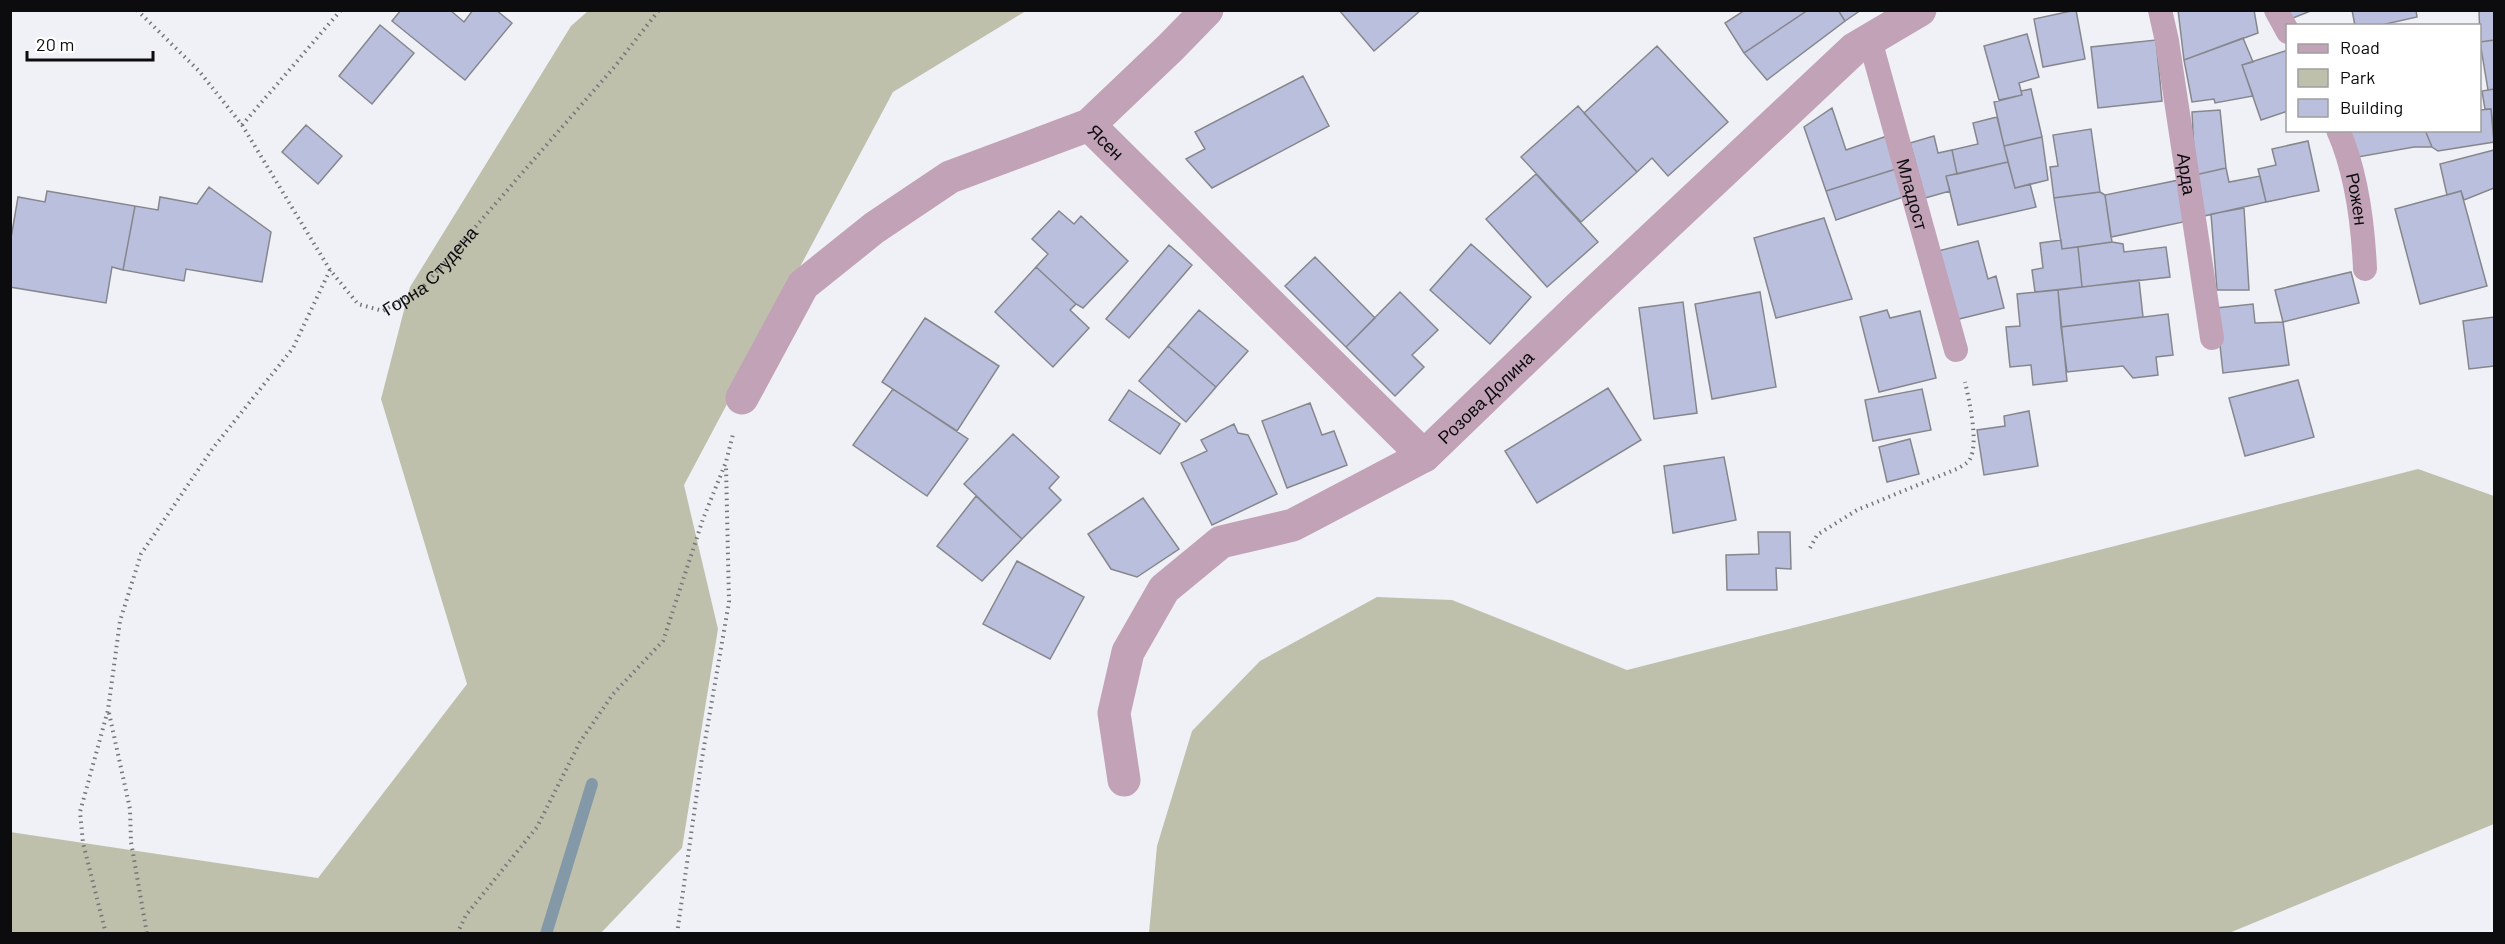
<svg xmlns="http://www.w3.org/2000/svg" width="2505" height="944" font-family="Barlow,sans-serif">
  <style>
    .green { fill: #bec0ac }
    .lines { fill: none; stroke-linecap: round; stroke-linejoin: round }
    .stream { stroke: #8499a8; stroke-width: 12 }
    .building { fill: #bbbfde; stroke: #86878c; stroke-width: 1.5 }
    .path { stroke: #76767a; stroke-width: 4; stroke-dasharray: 1.5 4.5; stroke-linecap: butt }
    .service { stroke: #c2a2b7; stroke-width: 24 }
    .minor { stroke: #c2a2b7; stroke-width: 33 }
    .labels { text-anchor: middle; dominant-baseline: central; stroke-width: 4.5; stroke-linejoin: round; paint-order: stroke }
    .street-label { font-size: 18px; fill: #0c0c0e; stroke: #fff }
  </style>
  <rect width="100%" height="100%" fill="#f0f1f7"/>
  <path class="green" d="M588 11H1026L893 92 684 485 718 629 682 848 601 933H11L10 832 318 878 467 684 381 399 410 287 571 26Z
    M2418 469 2494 496V824L2229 933H1149L1157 846 1192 731 1260 661 1377 597 1452 600 1627 670Z"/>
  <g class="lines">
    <path class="stream" d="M546 934 592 784"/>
  </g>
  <path class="building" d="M401 10H450L464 22 473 10H496L512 23 465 80 392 21Z
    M1339 10H1421L1374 51Z
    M1745 10H1808L1744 53 1725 23Z
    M1808 10H1838L1845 21 1767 80 1744 53Z
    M1838 10H1861L1845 21Z
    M2076 10 2085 59 2043 67 2034 19Z
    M2178 10H2254L2258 33 2184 60Z
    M2285 10H2313L2288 20Z
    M2352 10H2416L2417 17 2377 26H2355Z
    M2479 10H2494V40L2480 42Z
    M380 25 414 53 372 104 339 76Z
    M2027 34 2039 77 2019 83 2022 95 1999 100 1984 46Z
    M2243 38 2253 62 2242 65 2253 96 2215 103 2214 99 2192 102 2184 60Z
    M2156 40 2162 101 2098 108 2091 47Z
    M2494 40V89L2488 90 2480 42Z
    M1657 46 1728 122 1668 176 1652 158 1637 172 1584 113Z
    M2288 50V111L2261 120 2242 65Z
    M1303 76 1329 126 1212 188 1186 159 1205 149 1195 132Z
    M2031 89 2042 137 2004 146 1994 102 2022 95 2021 91Z
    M2494 89V134L2491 109H2485L2482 91Z
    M1578 106 1637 172 1581 222 1521 157Z
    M1832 108 1846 150 1887 136 1896 169 1826 191 1804 127Z
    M2491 109 2494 142 2438 151 2432 147 2425 130H2480V110Z
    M2220 110 2226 168 2195 175 2192 112Z
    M1997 117 2008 162 1957 174 1952 150 1978 144 1973 123Z
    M306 125 342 156 318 184 282 152Z
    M2091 129 2100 192 2054 198 2050 167 2058 166 2053 135Z
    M2347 130H2425L2432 147H2414L2358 157Z
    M1934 136 1938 153 1952 150 1957 174 1946 176 1950 191 1925 198 1910 143Z
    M2042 137 2048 180 2015 188 2004 146Z
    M2308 141 2319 191 2266 202 2258 169 2276 165 2272 149Z
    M2494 150V188L2464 200 2461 191 2447 195 2440 164Z
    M2008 162 2015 188 2030 184 2036 207 1958 225 1946 176Z
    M2226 168 2229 182 2260 176 2266 202 2204 216 2195 175Z
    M1896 169 1906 196 1836 220 1826 191Z
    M1536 174 1598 242 1547 287 1486 219Z
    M2179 180 2188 221 2111 237 2105 195Z
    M209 187 271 232 262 282 186 269 184 281 123 270 135 206 158 210 160 197 197 204Z
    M47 191 135 206 123 270 112 267 106 303 10 287V244L18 197 45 202Z
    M2461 191 2487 286 2420 304 2395 209Z
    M2100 192 2105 195 2112 242 2062 249 2054 198Z
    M2244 208 2249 290H2217L2211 214Z
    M1059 211 1074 224 1081 216 1128 261 1083 308 1076 304 1036 267 1048 254 1032 239Z
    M1824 218 1852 299 1776 318 1754 238Z
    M2061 240 2062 249 2078 247 2082 287 2035 292 2032 270 2043 268 2040 243Z
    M1978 241 1988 279 1996 276 2004 308 1955 320 1938 251Z
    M2112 242 2123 244 2124 252 2166 247 2170 277 2082 287 2078 247Z
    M1471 244 1531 297 1490 344 1430 290Z
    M1169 245 1192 265 1129 338 1106 319Z
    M1315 257 1375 318 1346 347 1285 286Z
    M1036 267 1076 304 1070 310 1089 328 1053 367 995 312Z
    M2351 272 2359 303 2283 322 2275 290Z
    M2139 280 2143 317 2061 327 2058 290Z
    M2058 290 2067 381 2033 385 2031 365 2010 367 2006 327 2020 326 2017 294Z
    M1400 292 1438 330 1412 355 1424 367 1395 396 1346 347Z
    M1760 292 1776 387 1712 399 1695 304Z
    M1683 302 1697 413 1654 419 1639 308Z
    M2253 304 2255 323 2283 322 2289 365 2223 373 2216 308Z
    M1199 310 1248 351 1216 387 1168 346Z
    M1887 310 1890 318 1920 311 1936 378 1879 392 1860 317Z
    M2168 314 2173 355 2156 357 2158 375 2133 378 2123 366 2067 372 2061 327Z
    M2494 317V366L2469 369 2463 321Z
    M925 318 999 366 957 431 882 382Z
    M1168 346 1216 387 1186 422 1139 381Z
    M2298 380 2314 437 2245 456 2229 398Z
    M1608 388 1641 440 1537 503 1505 451Z
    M893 389 968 439 927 496 853 445Z
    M1922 389 1931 430 1873 441 1865 400Z
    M1129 390 1180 424 1160 454 1109 420Z
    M1310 403 1322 435 1334 431 1347 465 1287 488 1262 421Z
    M2029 411 2038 466 1984 475 1977 430 2005 426 2004 416Z
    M1234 424 1238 433 1248 435 1277 494 1212 525 1181 463 1207 451 1201 440Z
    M1013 434 1059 477 1049 488 1061 500 1022 539 964 484Z
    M1910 439 1919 474 1887 482 1879 447Z
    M1724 457 1736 520 1673 533 1664 466Z
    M976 496 1022 539 982 581 937 546Z
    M1143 498 1179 549 1137 577 1111 569 1088 534Z
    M1758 532H1790L1791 569 1776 568 1777 590H1727L1726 555 1759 554Z
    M1017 561 1084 597 1050 659 983 624Z"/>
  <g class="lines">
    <g class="path">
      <path id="s1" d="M137 10 199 71 242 125 330 270 358 304 383 311 424 286 616 65 659 10"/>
      <path d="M242 125 341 10"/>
      <path d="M1810 548 1817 535 1857 510 1959 468C1963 465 1968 463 1970 459 1979 442 1969 400 1965 382"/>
      <path d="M109 713 130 809 131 842 147 934"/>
      <path d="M106 934 83 843 80 812 108 710 120 621 141 554 213 448 293 348 330 270"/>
      <path d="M457 934 466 915 537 827 580 742 613 694 663 641 703 519 726 462 733 434"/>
      <path d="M677 934 701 764 729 602 726 466"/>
    </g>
    <g class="service">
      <path id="s2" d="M2160 10 2167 41 2212 338"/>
      <path d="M2276 10 2288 32"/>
      <path id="s3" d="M1870 40 1956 350"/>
      <path id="s4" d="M2338 130C2357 173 2363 224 2365 269"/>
    </g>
    <g class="minor">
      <path id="s5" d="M1089 125 1424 456"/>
      <path d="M742 398 803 285 874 228 950 177 1089 125 1171 47 1207 10"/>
      <path id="s6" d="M1124 780 1114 713 1128 652 1164 589 1221 542 1293 525 1424 456 1578 308 1854 49 1920 10"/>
    </g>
  </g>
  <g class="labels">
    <g class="street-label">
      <text stroke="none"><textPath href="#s5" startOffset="24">Ясен</textPath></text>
      <text stroke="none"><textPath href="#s2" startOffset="166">Арда</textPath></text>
      <text stroke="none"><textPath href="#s3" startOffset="160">Младост</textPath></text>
      <text stroke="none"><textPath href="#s4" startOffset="72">Рожен</textPath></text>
      <text stroke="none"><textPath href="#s1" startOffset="458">Горна Студена</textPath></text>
      <text stroke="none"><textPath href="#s6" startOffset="584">Розова Долина</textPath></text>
    </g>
  </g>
  <rect width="2505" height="944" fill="none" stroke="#0c0c0e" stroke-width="24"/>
  <rect x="2286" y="24" width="195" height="108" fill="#ffffff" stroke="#9e9e9f" stroke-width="1.5"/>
  <rect x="2298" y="44" width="30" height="9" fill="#c2a2b7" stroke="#9e9e9f" stroke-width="1.5"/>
  <text x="2340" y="54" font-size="18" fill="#0c0c0e">Road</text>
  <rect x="2298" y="69" width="30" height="18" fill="#bec0ac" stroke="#9e9e9f" stroke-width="1.5"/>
  <text x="2340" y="84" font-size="18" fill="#0c0c0e">Park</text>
  <rect x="2298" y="99" width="30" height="18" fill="#bbbfde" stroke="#9e9e9f" stroke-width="1.5"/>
  <text x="2340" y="114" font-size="18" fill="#0c0c0e">Building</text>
  <path d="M27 51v9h126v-9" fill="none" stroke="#0c0c0e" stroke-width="3"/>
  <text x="36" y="51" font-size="18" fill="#0c0c0e" stroke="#ffffff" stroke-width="4.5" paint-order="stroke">20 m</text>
</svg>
